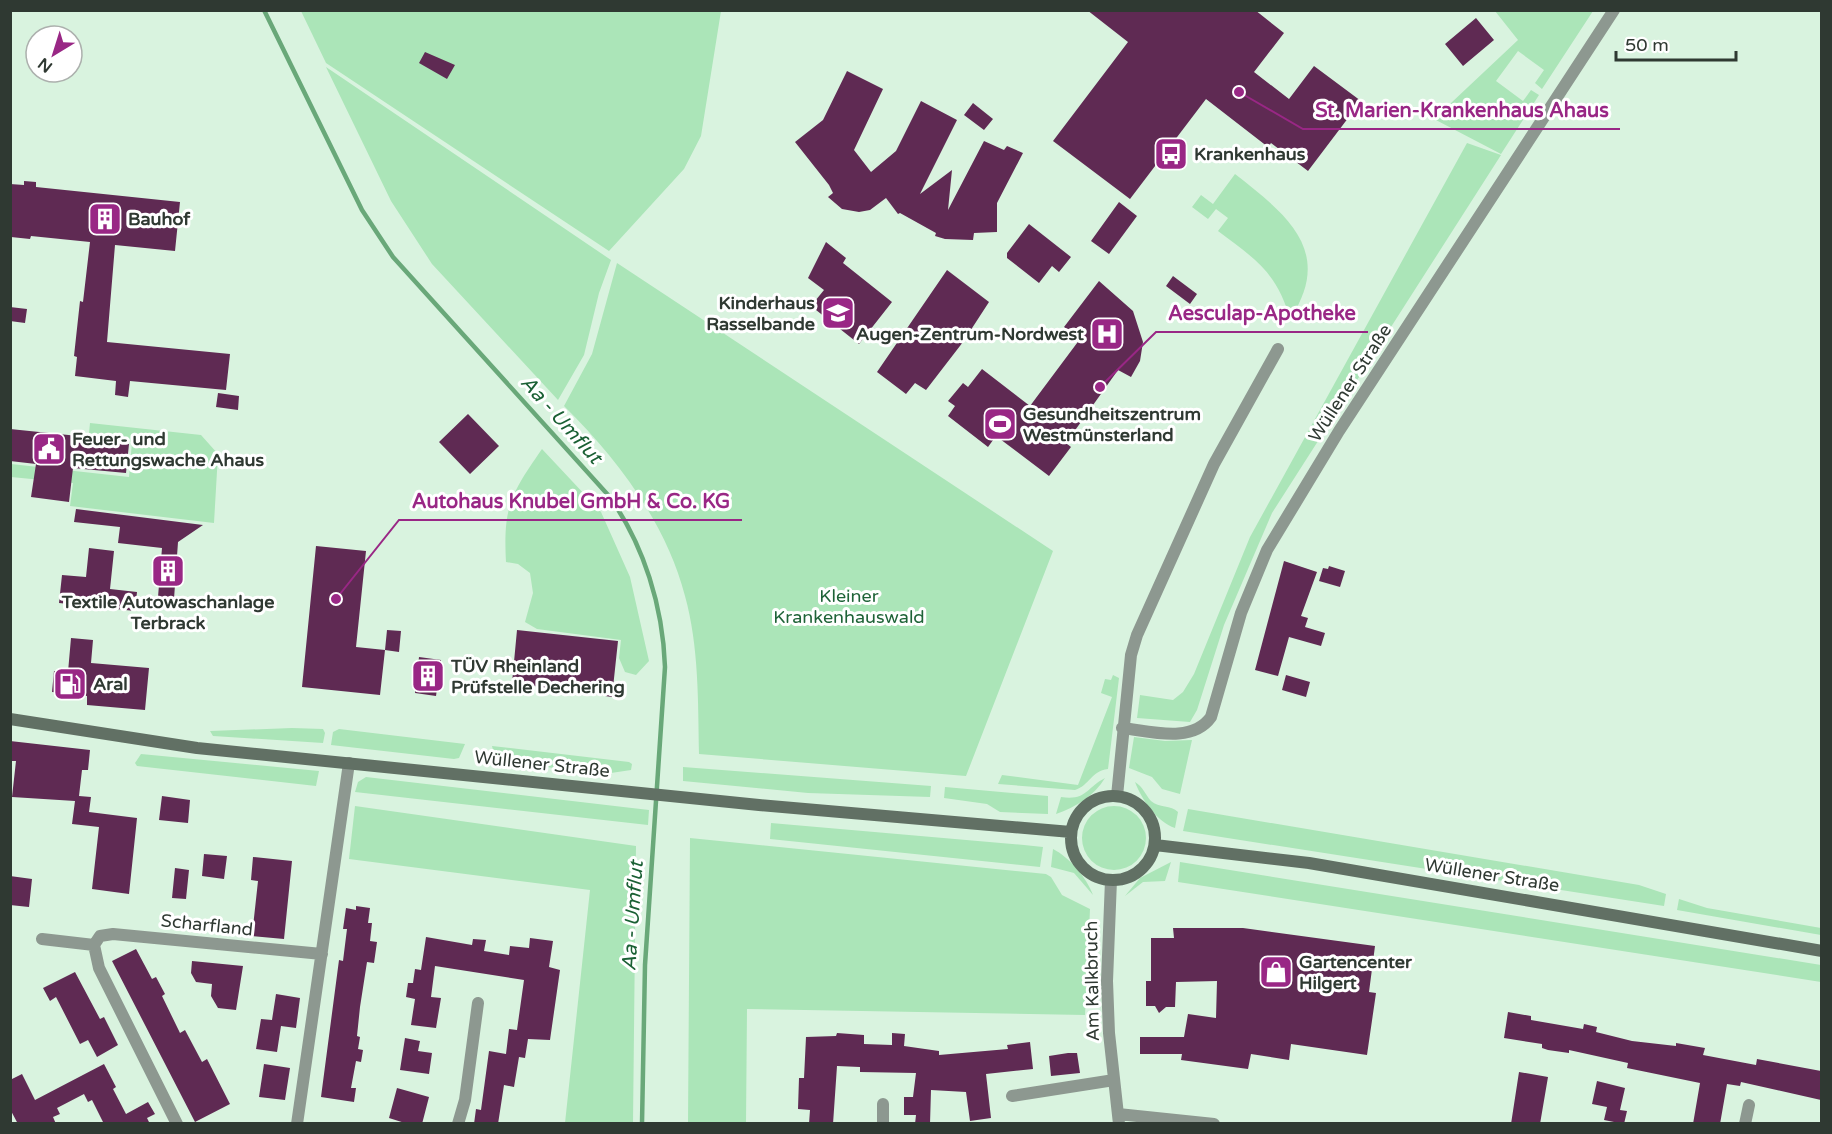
<svg xmlns="http://www.w3.org/2000/svg" width="1832" height="1134" font-family="'Varela Round',sans-serif">
  <style>
    .green { fill: #abe5b8 }
    .lines { fill: none; stroke-linecap: round; stroke-linejoin: round }
    .stream { stroke: #69a879; stroke-width: 4.5 }
    .building { fill: #5f2a53 }
    .minor { stroke: #8d9890; stroke-width: 12 }
    .secondary { stroke: #617064; stroke-width: 12 }
    .labels { text-anchor: middle; dominant-baseline: central; stroke-width: 6; stroke-linejoin: round; paint-order: stroke }
    .poi-label { font-size: 18px; font-weight: bold; fill: #2f3932; stroke: #fff; text-anchor: start }
    .street-label { font-size: 18px; fill: #2f3932; stroke: #fff }
    .park-label { font-size: 18px; fill: #1e6337; stroke: #fff }
    .water-label { font-size: 20px; font-style: italic; fill: #1a6034; stroke: #fff }
    .leader { fill: none; stroke: #992785; stroke-width: 2 }
    .callout-dot { fill: #992785; stroke: #fff; stroke-width: 2 }
    .callout-label { font-size: 20px; text-anchor: middle; font-weight: bold; fill: #992785; stroke: #fff; stroke-width: 6; stroke-linejoin: round; paint-order: stroke }
  </style>
  <rect width="100%" height="100%" fill="#d9f3df"/>
  <path class="green" d="M301 11H721L701 136 684 169 609 251 326 63Z
    M1495 11H1593L1542 89 1535 83 1544 70 1518 51 1496 81 1523 101 1531 90 1539 95 1501 154 1434 119 1518 40Z
    M326 67 611 260 599 293 584 355 558 400 432 264 391 201Z
    M1467 143 1501 155 1272 513 1224 625 1197 710 1190 722 1137 718 1140 695 1173 700 1183 692 1194 674 1250 537Z
    M1235 174C1286 214 1335 251 1290 319 1277 272 1255 259 1218 231L1228 218 1216 209 1208 219 1192 207 1201 195 1213 204Z
    M617 263 1053 551 966 776 699 754C698 701 699 647 685 596 666 523 617 458 564 406L592 354Z
    M90 423 201 435 218 454 214 523 70 506 73 483 11 477V464L129 477 132 442 92 437 89 433Z
    M542 449 601 512 630 577 649 661 636 675 625 672 619 658 621 640 537 629 525 622 533 593 530 573 518 564 506 562C503 506 511 494 542 449Z
    M1113 675 1119 678 1108 769C1091 771 1090 785 1075 790L998 784 1002 775 1078 785 1112 697 1101 693 1105 679 1111 680Z
    M292 728 323 729 325 733 323 743 213 736 210 731Z
    M339 729 465 744 459 758 454 759 331 745 333 732Z
    M1134 737 1165 741 1192 740 1180 794 1162 789 1152 777 1129 768Z
    M492 746 629 762 632 764 631 770 611 773 501 763 496 761Z
    M141 754 319 771 316 786 137 766 135 763Z
    M683 767 931 786 930 797 808 793 683 781Z
    M366 777 649 810 648 825 355 792 358 782Z
    M1105 778C1094 796 1076 807 1056 814L1061 797C1086 801 1086 788 1105 778Z
    M1135 782C1143 787 1145 794 1151 801 1159 808 1171 805 1178 812L1175 828C1157 822 1142 800 1135 782Z
    M945 787 1048 796V814L1000 812 987 804 944 798Z
    M355 806 636 846 633 1123H565L590 890 349 859Z
    M1082 838a32 32 0 1 1 64 0a32 32 0 1 1-64 0Z
    M1188 809 1639 885 1666 894 1664 906 1183 831Z
    M771 823 1024 845 1043 847 1040 867 770 839Z
    M690 838 1046 874 1051 877 1062 895 1090 909 1085 1015 747 1009 746 1123H688Z
    M1053 849C1069 857 1087 878 1093 895L1074 873 1051 867Z
    M1171 862 1165 881 1143 882 1125 896 1140 878Z
    M1180 862 1821 965V982L1178 882Z
    M1679 899 1707 908 1821 928V935L1677 910Z"/>
  <g class="lines">
    <path class="stream" d="M264 10 362 210 393 257 609 496C644 545 663 607 665 667L645 965 642 1124"/>
  </g>
  <path class="building" d="M1087 10H1255L1284 33 1254 72 1289 99 1314 66 1361 101 1308 171 1271 143 1268 147 1206 99 1130 199 1053 141 1128 42Z
    M1476 18 1494 40 1463 66 1445 44Z
    M425 52 455 65 447 79 419 63Z
    M847 71 883 89 854 150 871 172 896 151 921 101 957 120 920 194 952 170 948 210 984 141 1004 150 1007 146 1023 153 997 203V232L974 233 973 240 945 239 935 236 936 233 900 213 898 214 886 198 870 210 859 212 842 209 828 197 833 193 829 185 795 142 823 120Z
    M973 103 993 119 984 130 964 115Z
    M24 181 36 182V187L180 202 175 251 115 245 107 342 230 354 226 390 130 381 128 397 115 395 116 381 75 376 77 357 74 356 80 301 83 302 90 242 31 236 30 239 11 237 10 184 24 185Z
    M1119 202 1137 216 1109 254 1091 241Z
    M1029 224 1071 257 1059 272 1052 266 1039 283 1007 258V253Z
    M826 242 846 258 843 263 892 302 859 344 811 306 824 290 808 278Z
    M947 270 989 302 963 342 926 390 915 383 906 394 877 372Z
    M1173 276 1197 294 1190 304 1166 286Z
    M1099 281 1133 311 1143 342 1140 361 1131 377 1118 370 1066 443 1071 447 1049 476 996 436 988 447 948 416 955 406 948 401 963 383 968 387 982 369 1030 406 1080 339 1064 327Z
    M10 307 27 309 25 323 10 321Z
    M218 393 239 396 238 410 216 407Z
    M468 414 499 446 470 474 439 442Z
    M10 429 88 437V440L129 444 126 473 73 468 69 502 31 497 36 464 10 461Z
    M76 509 203 525 178 542 174 599 158 597 162 548 118 543 120 527 74 522Z
    M316 546 366 551 356 647 385 650 380 695 302 687Z
    M89 548 114 551 110 589 137 592 135 611 59 603 62 575 86 577Z
    M1284 561 1317 572 1301 616 1308 618 1305 627 1325 633 1321 646 1289 637 1278 676 1255 670Z
    M1329 566 1345 571 1340 587 1319 581 1323 568 1328 569Z
    M387 630 401 631 399 652 385 650Z
    M517 630 618 641 612 697 512 683Z
    M71 638 93 640 91 663 149 668 145 710 87 705V696L52 692 54 671 68 672Z
    M419 657 441 660 436 696 415 693Z
    M1286 675 1310 682 1306 697 1282 690Z
    M10 741 90 750 88 770H82L79 796 91 797 89 812 137 818 129 894 92 889 99 827 72 824 75 801 12 797 16 761H10Z
    M162 796 190 800 188 823 159 820Z
    M204 854 227 856 224 879 202 876Z
    M253 857 292 861 284 939 252 936 258 881 251 880Z
    M175 868 189 870 186 899 172 898Z
    M10 876 32 879 29 907 10 905Z
    M356 906 370 908 368 923H372L370 941 377 942 374 963 367 962 360 1007 357 1036 360 1037 358 1049 363 1050 361 1062 356 1061 351 1088H356L354 1102 321 1097 339 960 343 961 347 929H343L346 908 356 910Z
    M1173 928H1243L1375 946 1369 992 1376 993 1367 1055 1291 1044 1289 1060 1251 1054 1248 1069 1181 1060 1182 1054H1140V1037H1184L1188 1014 1216 1018 1217 981 1176 982 1175 1007H1166L1159 1013 1155 1006H1146V981H1151V938H1174Z
    M426 937 472 945 473 939 486 940 484 951 509 955 510 946 529 948 530 938 553 941 549 967 560 970 550 1040 528 1039 525 1058 519 1057 514 1087 504 1085 498 1124H474L476 1109 481 1110 489 1051 506 1054 509 1029 517 1030 524 980 435 966 431 997 441 998 436 1028 411 1025 415 999 406 997 408 983H413L415 969 421 970Z
    M136 949 152 979 156 977 165 994 162 996 180 1033 185 1030 202 1062 207 1059 230 1104 195 1122 112 961Z
    M192 961 243 966 236 1010 218 1008 211 996 212 984 196 982 191 973Z
    M75 972 100 1019 104 1017 118 1045 97 1057 88 1040 80 1044 56 997 50 1001 43 988Z
    M276 994 300 998 296 1028 281 1026 277 1052 256 1049 261 1019 272 1020Z
    M1508 1012 1531 1016V1020L1583 1029 1584 1024 1597 1027 1596 1032 1632 1041 1676 1046V1043L1705 1048 1703 1055 1756 1065 1757 1059 1821 1071V1100L1741 1082 1740 1086 1727 1084 1720 1124H1693L1700 1083 1627 1068 1628 1063 1569 1050V1053L1548 1050 1542 1048V1044L1504 1038Z
    M837 1033 864 1035V1044L892 1045V1033L905 1034 904 1046 939 1051V1055L1008 1049 1007 1045 1030 1042 1033 1069 986 1074 991 1118 970 1121 966 1092 931 1090 930 1124H915L916 1115H904V1097H913L916 1073 860 1072V1067L837 1066 833 1124H809L810 1110 798 1109 799 1078H804L806 1037 836 1036Z
    M405 1038 420 1041 418 1051 432 1053 429 1074 400 1070Z
    M1068 1053H1077L1080 1073 1051 1076 1049 1056Z
    M104 1064 116 1087 113 1089 126 1114 148 1102 155 1114 147 1118 150 1124H104L92 1100 88 1102 84 1094 57 1108 60 1114 53 1117 56 1124H18L10 1109V1080L22 1074 35 1100Z
    M264 1064 290 1068 285 1100 259 1097Z
    M1519 1072 1548 1077 1540 1124H1511Z
    M1597 1081 1625 1088 1620 1110 1627 1111 1624 1124 1604 1120 1607 1107 1592 1104Z
    M397 1088 429 1097 422 1124H408L389 1118Z"/>
  <g class="lines">
    <path class="minor" d="M1122 728C1150 731 1192 744 1211 717L1241 613 1267 550 1339 431 1614 10
      M1117 796 1131 655 1137 635 1214 464 1278 349
      M1111 880 1107 981 1109 1033 1119 1124
      M42 939 94 945
      M1012 1096 1114 1080
      M1118 1114 1214 1124
      M177 1124 99 968 94 945 100 936 113 934 322 954
      M297 1124 349 763
      M458 1124 465 1100 478 1003
      M883 1124V1104
      M1745 1124 1749 1105"/>
    <path class="secondary" d="M10 719 197 748 759 805 1071 832
      M1071 838a42 42 0 1 1 84 0a42 42 0 1 1-84 0Z
      M1155 845 1309 863 1822 951"/>
  </g>
  <defs>
    <symbol id="bus-square" viewBox="-11 -11 22 22"><rect x="-9" y="-9" width="18" height="18" rx="4" fill="#992785" stroke="#fff"/><path d="M-5-6H5V4H4V6H2V4H-2V6H-4V4H-5ZM-3.5-4V0h7V-4ZM-3.5 1.2v1.5H-2V1.2ZM2 1.2v1.5H3.5V1.2Z" fill="#fff"/></symbol>
    <symbol id="building-square" viewBox="-11 -11 22 22"><rect x="-9" y="-9" width="18" height="18" rx="4" fill="#992785" stroke="#fff"/><path d="M-4-6H4V6H1V3H-1V6H-4ZM-2.5-4.3h1.7v1.8h-1.7ZM.8-4.3h1.7v1.8H.8ZM-2.5-1h1.7V.8h-1.7ZM.8-1h1.7V.8H.8Z" fill="#fff"/></symbol>
    <symbol id="school-square" viewBox="-11 -11 22 22"><rect x="-9" y="-9" width="18" height="18" rx="4" fill="#992785" stroke="#fff"/><path d="M0-5L7-2L0 1L-7-2ZM-4 1L0 2.5L4 1V4Q0 6-4 4Z" fill="#fff"/></symbol>
    <symbol id="hospital-square" viewBox="-11 -11 22 22"><rect x="-9" y="-9" width="18" height="18" rx="4" fill="#992785" stroke="#fff"/><path d="M-5-5h3v3.5h4V-5h3V5h-3V1.5h-4V5h-3Z" fill="#fff"/></symbol>
    <symbol id="stadium-square" viewBox="-11 -11 22 22"><rect x="-9" y="-9" width="18" height="18" rx="4" fill="#992785" stroke="#fff"/><path d="M0-5a6.5 5 0 1 0 0 10a6.5 5 0 1 0 0-10ZM-3.5-1.8h7v3.6h-7Z" fill="#fff"/></symbol>
    <symbol id="civic-square" viewBox="-11 -11 22 22"><rect x="-9" y="-9" width="18" height="18" rx="4" fill="#992785" stroke="#fff"/><path d="M-.6-6.5H3V-4.5H.6V-3L4-1V1h2V6H-6V1h2V-1L-.6-3ZM-1.2 2.5V6h2.4V2.5Z" fill="#fff"/></symbol>
    <symbol id="fuel-square" viewBox="-11 -11 22 22"><rect x="-9" y="-9" width="18" height="18" rx="4" fill="#992785" stroke="#fff"/><path d="M-5.5-6h7V0h2V4h1.3V-2.5L3-4.5l.8-.8L6-3V5H2.5V1h-1V6h-7ZM-4.2-4.7v3.2H.2V-4.7Z" fill="#fff"/></symbol>
    <symbol id="shop-square" viewBox="-11 -11 22 22"><rect x="-9" y="-9" width="18" height="18" rx="4" fill="#992785" stroke="#fff"/><path d="M-5-2.5h2.3a2.7 3.5 0 0 1 5.4 0H5L5.5 6h-11ZM-1.5-2.5h3a1.5 2.3 0 0 0-3 0Z" fill="#fff"/></symbol>
  </defs>
  <g fill-rule="evenodd">
    <use href="#bus-square" x="1152" y="135" width="38" height="38"/>
    <use href="#building-square" x="86" y="200" width="38" height="38"/>
    <use href="#school-square" x="819" y="294" width="38" height="38"/>
    <use href="#hospital-square" x="1088" y="315" width="38" height="38"/>
    <use href="#stadium-square" x="981" y="405" width="38" height="38"/>
    <use href="#civic-square" x="30" y="430" width="38" height="38"/>
    <use href="#building-square" x="149" y="552" width="38" height="38"/>
    <use href="#building-square" x="409" y="657" width="38" height="38"/>
    <use href="#fuel-square" x="51" y="665" width="38" height="38"/>
    <use href="#shop-square" x="1257" y="953" width="38" height="38"/>
  </g>
  <g class="labels">
    <g class="poi-label">
      <text x="1194" y="154">Krankenhaus</text>
      <text x="128" y="219">Bauhof</text>
      <text x="815" y="303" text-anchor="end">Kinderhaus<tspan x="815" dy="21">Rasselbande</tspan></text>
      <text x="1084" y="334" text-anchor="end">Augen-Zentrum-Nordwest</text>
      <text x="1023" y="414">Gesundheitszentrum<tspan x="1023" dy="21">Westmünsterland</tspan></text>
      <text x="72" y="439">Feuer- und<tspan x="72" dy="21">Rettungswache Ahaus</tspan></text>
      <text x="168" y="602" text-anchor="middle">Textile Autowaschanlage<tspan x="168" dy="21">Terbrack</tspan></text>
      <text x="451" y="666">TÜV Rheinland<tspan x="451" dy="21">Prüfstelle Dechering</tspan></text>
      <text x="93" y="684">Aral</text>
      <text x="1299" y="962">Gartencenter<tspan x="1299" dy="21">Hilgert</tspan></text>
    </g>
    <g class="street-label">
      <text transform="translate(1350 383) rotate(-57)">Wüllener Straße</text>
      <text transform="translate(542 764) rotate(6)">Wüllener Straße</text>
      <text transform="translate(1492 875) rotate(9)">Wüllener Straße</text>
      <text transform="translate(207 925) rotate(6)">Scharfland</text>
      <text transform="translate(1092 981) rotate(-91)">Am Kalkbruch</text>
    </g>
    <g class="park-label">
      <text x="849" y="596">Kleiner<tspan x="849" dy="21">Krankenhauswald</tspan></text>
    </g>
    <g class="water-label">
      <text transform="translate(561 420) rotate(48)">Aa - Umflut</text>
      <text transform="translate(633 916) rotate(-86)">Aa - Umflut</text>
    </g>
  </g>
  <path class="leader" d="M1239 92L1303 129H1620M1100 387L1156 332H1368M336 599L399 520H742"/>
  <g class="callout-dot">
    <circle cx="1239" cy="92" r="6"/>
    <circle cx="1100" cy="387" r="6"/>
    <circle cx="336" cy="599" r="6"/>
  </g>
  <g class="callout-label">
    <text x="1462" y="117">St. Marien-Krankenhaus Ahaus</text>
    <text x="1262" y="320">Aesculap-Apotheke</text>
    <text x="571" y="508">Autohaus Knubel GmbH &amp; Co. KG</text>
  </g>
  <rect width="1832" height="1134" fill="none" stroke="#2f3932" stroke-width="24"/>
  <g transform="translate(54 54) rotate(218)"><circle r="28" fill="#ffffff" stroke="#acb0ad" stroke-width="1.5"/>
  <path d="M0-4.5L10 22L0 15L-10 22Z" fill="#992785"/>
  <text y="-9" font-size="16" font-weight="bold" text-anchor="middle" fill="#2f3932">N</text>
  </g>
  <path d="M1616 51v9h120v-9" fill="none" stroke="#2f3932" stroke-width="3"/>
  <text x="1625" y="51" font-size="18" fill="#2f3932" stroke="#ffffff" stroke-width="4.5" paint-order="stroke">50 m</text>
</svg>
